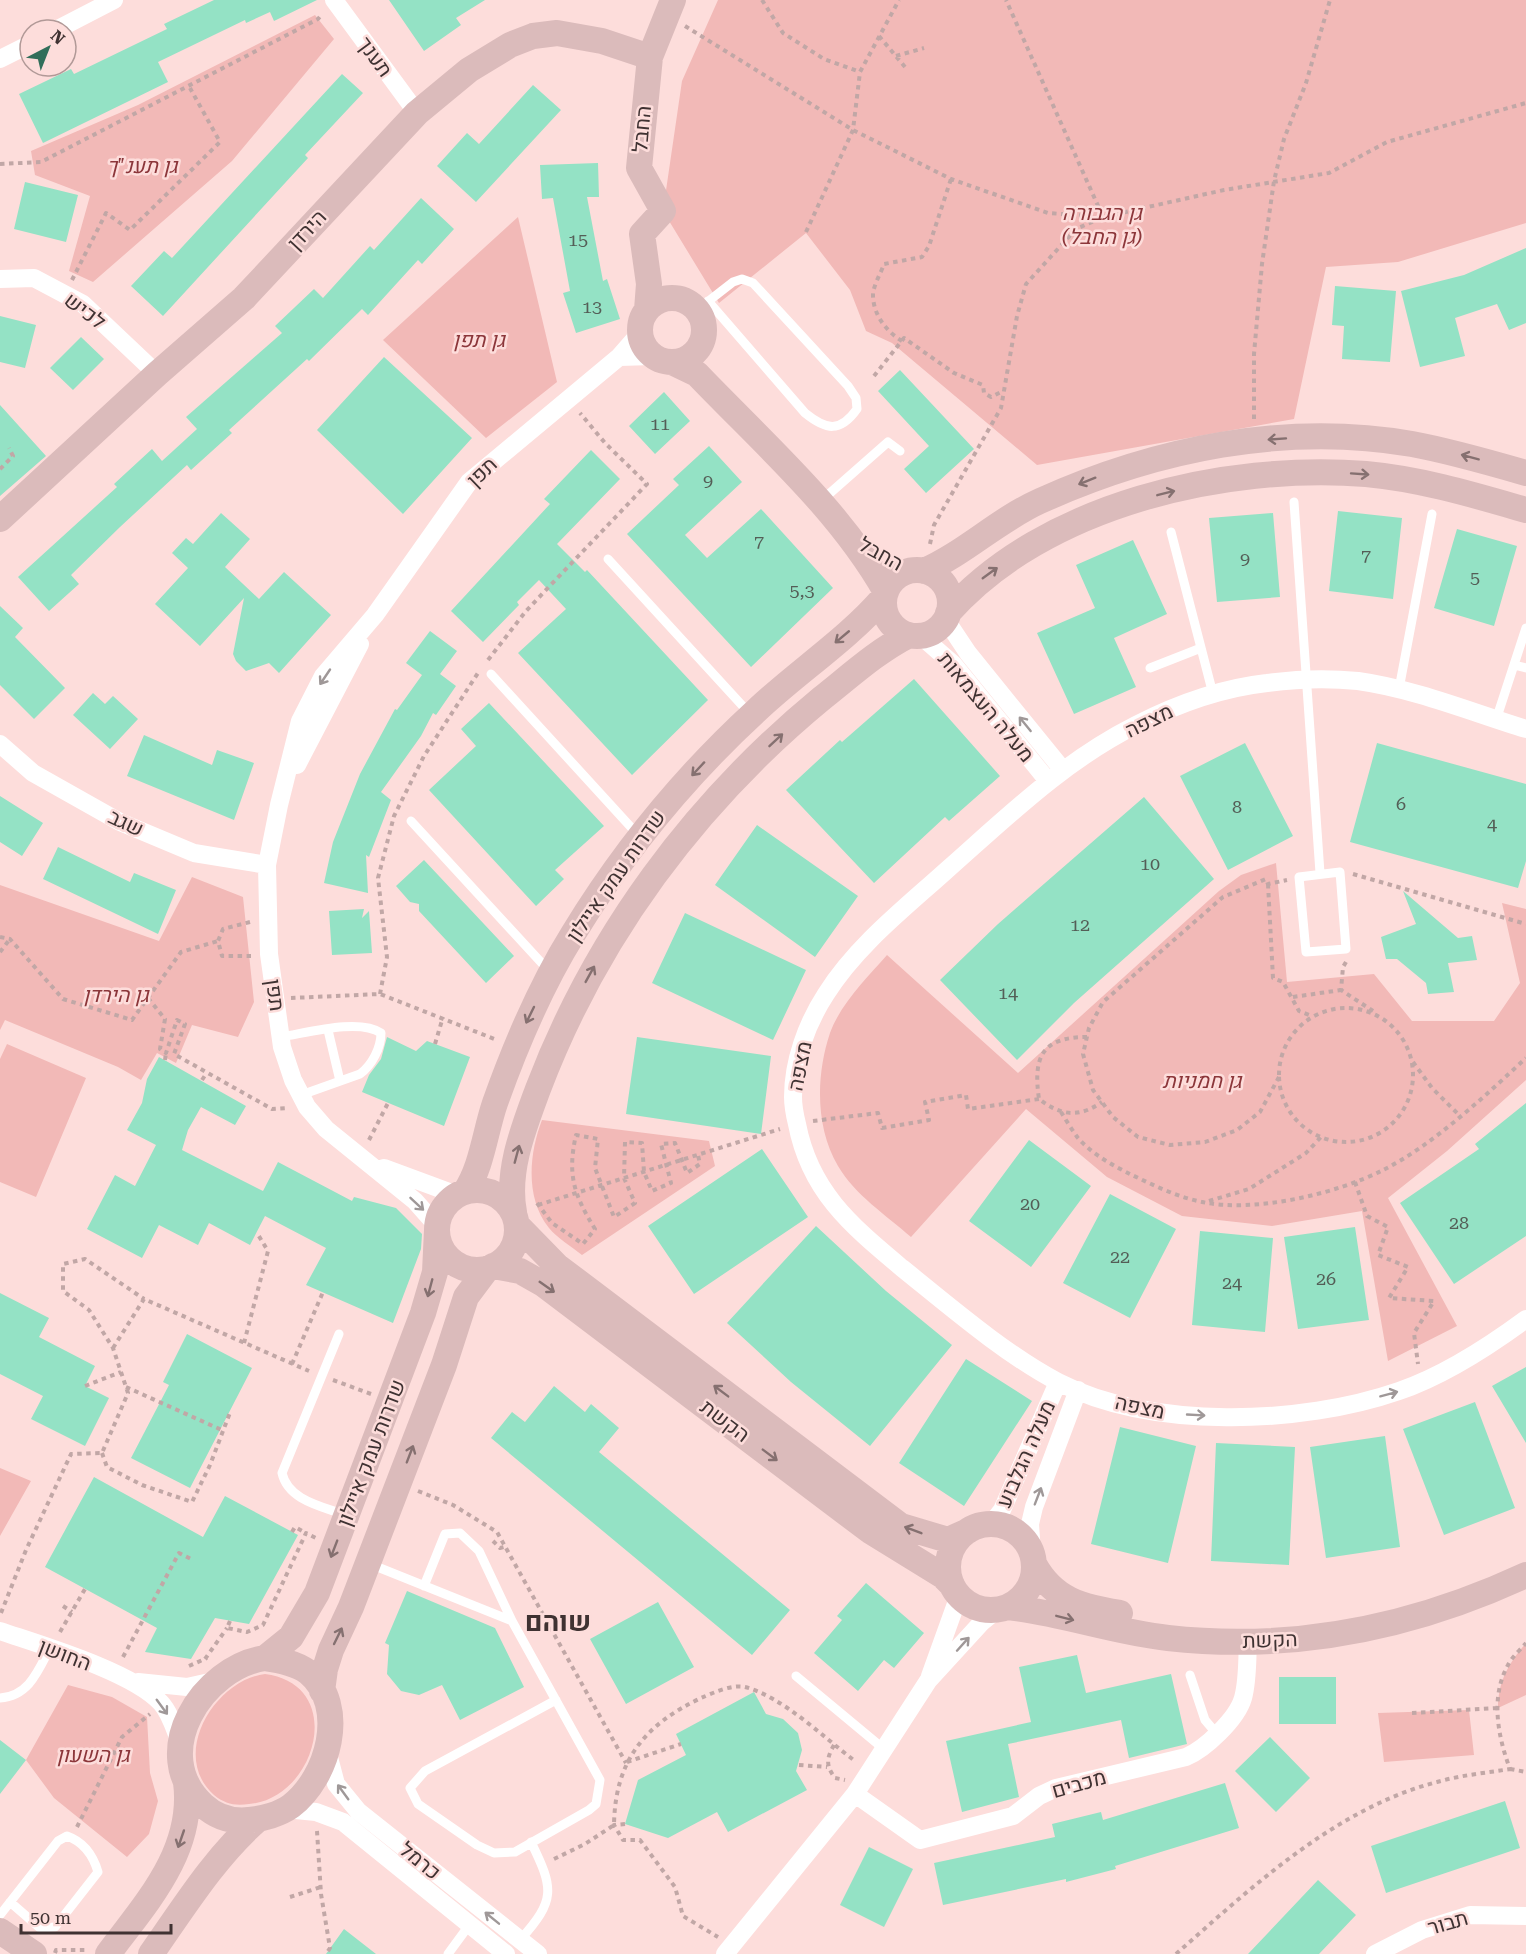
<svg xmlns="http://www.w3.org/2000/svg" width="1526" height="1954" font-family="'Roboto Serif',Heebo,serif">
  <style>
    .green { fill: #f2b9b7 }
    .building { fill: #94e2c5 }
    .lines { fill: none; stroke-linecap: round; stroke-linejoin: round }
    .path { stroke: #c1a7a6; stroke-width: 4; stroke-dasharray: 4.5 4.5; stroke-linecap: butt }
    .lane { stroke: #fff; stroke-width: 9 }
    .street { stroke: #fff; stroke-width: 18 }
    .secondary { stroke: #dbbbbb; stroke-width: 26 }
    .oneway { stroke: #857070 }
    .oneway2 { stroke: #9f9898 }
    .labels { text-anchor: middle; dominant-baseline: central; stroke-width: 5; stroke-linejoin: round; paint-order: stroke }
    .number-label { font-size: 18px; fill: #545e57 }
    .street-label { font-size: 21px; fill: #3f3232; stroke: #fddddb }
    .park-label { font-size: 21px; font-style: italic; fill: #8c363a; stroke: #fddddb }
    .district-label { font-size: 27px; font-weight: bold; fill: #3f3232; stroke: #fddddb }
  </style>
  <rect width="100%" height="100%" fill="#fddddb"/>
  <path class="green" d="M718 0H1526V223L1398 262 1326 267 1294 419 1037 465 892 343 866 331 850 290 806 233 719 303 663 211 682 81Z
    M315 15 334 39 232 161 93 282 69 271 90 196 35 175 31 151 138 105Z
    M518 217 557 382 486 438 383 340Z
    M1276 863 1287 982 1374 974 1412 1021H1494L1520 983 1502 903 1526 909V1080L1447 1151 1388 1198 1457 1326 1388 1361 1362 1211 1272 1226 1182 1216 1107 1177 1026 1109 911 1237C886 1215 855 1195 838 1166 815 1127 816 1075 830 1033 841 1003 867 978 887 955L1018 1073 1219 891 1241 875Z
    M192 877 243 897 254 1002 238 1037 192 1025 176 1063 157 1053 141 1080 118 1067 5 1020 0 1030V885L159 941Z
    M7 1044 86 1078 36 1197 0 1182V1059Z
    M542 1120 709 1141 715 1166 582 1255C572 1247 557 1238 549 1228 525 1198 529 1154 542 1120Z
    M0 1468 31 1481 0 1536Z
    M1526 1643V1695L1498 1708C1498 1681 1509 1663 1526 1643Z
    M265 1674C348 1685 316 1799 249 1804 235 1806 225 1804 214 1795 169 1755 215 1680 265 1674Z
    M68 1685 112 1697 147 1717 150 1773 158 1801 149 1834 127 1857 54 1798 26 1760Z
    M1469 1710 1474 1755 1384 1762 1378 1713Z"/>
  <path class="building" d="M214 0H317L274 21 270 12 246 23 245 20 158 62 168 82 43 143 19 94 71 69 74 74 167 29 164 24Z
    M389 0H485L456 18 461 25 424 51Z
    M342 74 363 93 305 155 308 158 163 316 131 286 164 251 172 258Z
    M533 85 561 110 476 202 437 166 467 133 479 144Z
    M598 163 599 197H587L603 281 607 279 620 319 576 333 563 293 570 291 553 198 542 199 540 165Z
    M25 182 78 195 66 242 14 229Z
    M421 198 454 229 422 264 418 260 368 315 362 309 309 361 307 359 229 430 232 433 191 470 187 465 120 527 71 575 79 584 49 611 18 577 117 487 114 484 152 449 162 461 197 429 186 417 282 333 275 326 314 289 323 298 370 246 374 250Z
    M1526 248V323L1509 330 1497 304 1455 318 1465 356 1420 367 1401 291 1464 275Z
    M1335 286 1396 291 1390 362 1342 359 1344 326 1332 325Z
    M0 316 36 325 25 368 0 362Z
    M81 337 104 359 73 390 50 368Z
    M384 357 472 438 403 514 317 430Z
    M900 370 974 449 926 493 904 469 929 446 878 391Z
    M664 392 690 421 655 454 629 426Z
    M0 405 46 456 0 496Z
    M709 446 742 482 685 535 707 558 761 509 833 588 751 667 627 534 679 485 673 479Z
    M591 450 620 479 557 544 585 572 587 570 708 700 632 775 518 653 566 609 539 580 517 602 519 605 483 642 451 611 550 504 544 499Z
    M1338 511 1402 518 1393 599 1329 591Z
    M221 513 250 539 225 567 259 599 284 572 331 615 279 673 269 663 246 671 236 661 233 654 244 598 200 646 155 604 188 568 172 553 186 538 193 544Z
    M1273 513 1280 597 1217 602 1209 518Z
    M1457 529 1517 546 1494 626 1434 608Z
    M1133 540 1167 614 1114 638 1136 687 1074 714 1037 633 1095 608 1076 565Z
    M0 606 23 628 15 637 65 688 34 719 0 685Z
    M430 631 457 651 440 674 456 686 436 715 433 713 421 736 381 792 391 800 369 857 366 855 368 893 324 883 333 842 360 774 395 709 397 710 422 675 406 663Z
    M914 679 1000 776 949 821 945 817 874 883 786 790 840 740 842 742Z
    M93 693 105 704 113 696 138 719 110 749 73 715Z
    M489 703 604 826 555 870 564 879 536 906 429 790 476 746 461 729Z
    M144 735 212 765 217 750 254 763 234 820 127 776Z
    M1245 743 1293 836 1228 870 1180 776Z
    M1377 743 1526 784V861L1518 888 1350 842Z
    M0 796 43 823 22 856 0 842Z
    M1144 797 1214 879 1074 1003 1017 1060 940 980 998 924Z
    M757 825 858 896 815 957 715 885Z
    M58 847 130 882 134 873 176 890 158 934 43 879Z
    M424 860 514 956 486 983 419 911V904L410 902 396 886Z
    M1403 891 1458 938 1472 936 1477 960 1448 963 1454 992 1428 994 1426 983 1397 959H1386L1381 937 1416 924Z
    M364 909 362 918 369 911 372 953 332 955 329 911Z
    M685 913 806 970 773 1040 652 983Z
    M387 1037 416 1051 427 1041 470 1057 444 1126 362 1092 369 1075 381 1059Z
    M637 1037 771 1056 761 1134 626 1114Z
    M159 1057 246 1106 235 1125 201 1107 188 1130 182 1150 263 1191 278 1162 352 1201 354 1197 396 1208 422 1234 421 1249 393 1323 306 1285 326 1248 265 1216 250 1245 209 1223 198 1245 159 1225 142 1258 87 1229 115 1175 135 1186 156 1145 127 1130 142 1103 147 1079Z
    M1526 1103V1236L1454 1284 1400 1203 1479 1149 1475 1144Z
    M1029 1140 1091 1186 1031 1267 969 1221Z
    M762 1149 808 1217 694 1294 648 1226Z
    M1110 1194 1176 1229 1130 1318 1063 1283Z
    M816 1226 886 1291 952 1345 870 1446 791 1382 727 1323Z
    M1355 1227 1369 1320 1298 1329 1284 1237Z
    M1200 1231 1273 1238 1265 1332 1192 1325Z
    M0 1293 49 1318 39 1337 95 1366 85 1386 109 1398 85 1446 31 1419 43 1396 0 1374Z
    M187 1334 252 1368 190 1488 131 1458 169 1385 163 1382Z
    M966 1359 1032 1401 964 1506 899 1463Z
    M1526 1367V1443L1492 1386Z
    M554 1386 585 1412 591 1404 619 1428 599 1452 790 1610 752 1655 491 1438 512 1412 525 1422Z
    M1475 1402 1515 1508 1444 1535 1403 1429Z
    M1120 1427 1196 1446 1168 1563 1091 1544Z
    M1385 1436 1400 1547 1326 1558 1310 1447Z
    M1216 1443 1295 1447 1289 1565 1211 1561Z
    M94 1477 203 1537 225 1496 298 1535 249 1624 215 1618 191 1659 145 1652 157 1628 45 1567Z
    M866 1583 924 1633 894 1668 884 1660 858 1691 814 1653 842 1620 837 1616Z
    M407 1591 495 1628 524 1687 460 1720 442 1685 419 1695 401 1691 387 1674 389 1645 385 1643Z
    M658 1602 694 1667 626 1704 590 1639Z
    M1077 1655 1086 1693 1171 1674 1187 1744 1129 1758 1121 1720 1008 1744 1019 1797 962 1812 946 1741 1031 1722 1019 1667Z
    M1279 1677H1336V1724H1279Z
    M754 1692 766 1714 783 1719 798 1733 802 1750 796 1771 807 1790 728 1832 717 1812 668 1838 625 1824 638 1780 686 1755 676 1734Z
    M1270 1737 1310 1778 1276 1812 1235 1771Z
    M0 1740 26 1760 0 1794Z
    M1225 1783 1239 1828 1115 1866 1116 1869 1066 1882V1879L943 1905 934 1863 1055 1837 1052 1824 1101 1812 1103 1820Z
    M1505 1801 1520 1848 1386 1893 1371 1846Z
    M869 1847 913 1869 884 1927 840 1905Z
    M1318 1880 1356 1915 1319 1954H1248Z
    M344 1929 376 1954H326Z"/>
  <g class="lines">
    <path class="path" d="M762 0 783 33 824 59 860 72
      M685 26 853 130 951 179 1048 213 1103 217 1224 190 1329 173 1387 142 1526 103
      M879 36 905 67
      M896 56 924 48
      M0 164 41 162 318 19 322 14
      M806 232 853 130 860 72 899 0
      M72 280 106 213 130 230 220 142 190 88
      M902 341C887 332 873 315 873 295 873 286 881 273 884 264L922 257 929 246 951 179
      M874 376 904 338 954 373 983 385 984 393 991 397 1003 391
      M1254 419V354L1262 264 1274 181 1284 139 1306 83 1330 0
      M0 469 13 456 9 448
      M930 544 934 525 1001 408 1017 316 1026 284 1076 229 1103 217 1006 0
      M488 660 526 611 647 484 605 443 580 413
      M1353 874 1526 924
      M1268 884 1273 978 1283 982 1299 1011 1312 1016
      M250 922 223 929 218 941 222 956H251
      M0 937 10 939 63 999 132 1020 181 952 218 941
      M0 952 10 939
      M1346 962 1343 967 1341 990 1373 1011
      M380 994 387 957 378 878 394 816 424 756 478 673
      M1293 997 1341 990
      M148 998 165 1019 160 1049 166 1053 177 1020 185 1024 174 1054 272 1109 288 1108
      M291 998 380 994 497 1040
      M1279 1075a67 67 0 1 1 134 0a67 67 0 1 1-134 0Z
      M1087 1037C1041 1037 1033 1058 1039 1099 1061 1116 1079 1118 1102 1102
      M435 1044 443 1017
      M165 1060 166 1053
      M1413 1062 1432 1088 1460 1116
      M1279 1077 1260 1112 1237 1130 1205 1142 1170 1145 1138 1137 1113 1117 1093 1090 1083 1054 1089 1028 1103 1002 1223 897 1266 879 1268 884 1287 880
      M202 1080 206 1074
      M1061 1112C1066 1120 1072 1130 1078 1138 1092 1154 1112 1165 1130 1174 1153 1185 1177 1197 1202 1202 1255 1213 1336 1194 1383 1170 1432 1146 1486 1095 1526 1058
      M813 1121 878 1113 882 1128 929 1120 925 1102 966 1095 968 1109 1039 1099
      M369 1140 388 1103
      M1355 1182 1367 1216 1388 1227 1378 1255 1408 1267 1389 1298 1434 1301 1414 1333 1418 1364
      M1209 1201 1249 1189 1306 1153 1321 1137
      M537 1203 552 1223 583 1244 595 1229C574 1195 567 1175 576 1135L598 1139 595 1168 614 1217 635 1203 624 1178 625 1142 642 1143 644 1172 652 1191 671 1183 661 1144 675 1143 687 1173 700 1164 698 1155
      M538 1205 780 1129
      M244 1343 268 1251 257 1233
      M113 1348 144 1299 309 1371
      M292 1364 323 1292
      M333 1380 371 1394
      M85 1386 121 1372
      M126 1387 224 1431
      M102 1453 107 1467 142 1485 192 1502 210 1465 231 1410
      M418 1491 453 1505 497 1532 626 1763
      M292 1532 295 1527 306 1533
      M493 1541 500 1548 504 1547
      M63 1606 72 1612
      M1 1613 26 1550 71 1454 102 1453 128 1393 113 1348 89 1310 63 1291V1264L85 1259 144 1299
      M230 1621 227 1628 247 1632 263 1625 306 1533 316 1538
      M60 1632 85 1589
      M123 1657 179 1553 191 1559
      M205 1659 227 1628
      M189 1666 207 1658
      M1412 1713 1498 1708
      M834 1745C826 1759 826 1766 835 1778L845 1780
      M627 1762 681 1744
      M799 1765 827 1767
      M1510 1769 1526 1772
      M625 1824 614 1825 623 1840H640L675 1887 683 1916 718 1937
      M77 1827 122 1737 150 1714
      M317 1831 321 1894 330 1948 326 1954
      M554 1859 585 1844 614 1825C615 1761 644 1725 701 1698 713 1693 732 1684 745 1687 783 1697 823 1737 855 1761
      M290 1897 321 1887
      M55 1953 56 1950H86
      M1176 1954C1252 1887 1336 1808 1437 1782 1461 1775 1486 1773 1510 1769 1498 1737 1490 1697 1508 1665 1512 1657 1520 1650 1526 1643"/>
    <path class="lane" d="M697 310 733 282 742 279 753 283 848 386 856 398 857 409C840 433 826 430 805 413L708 301
      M821 501 888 442 900 451
      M1294 502 1320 873
      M1171 532 1213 694
      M608 559 750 714
      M1514 665 1526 668
      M1150 668 1201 648
      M491 674 639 836
      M1399 689 1432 514
      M1496 720 1526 628
      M411 821 549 971
      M1340 872 1346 949 1306 952 1299 877Z
      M328 1030 340 1081
      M281 1037C307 1033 359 1018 381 1033 381 1048 372 1065 360 1074L301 1095
      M339 1334 282 1473C288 1500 321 1506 345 1515
      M370 1564 512 1621 600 1780 596 1804 589 1810 515 1852 494 1853 477 1845 418 1804 410 1788 425 1771 556 1700
      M424 1586 445 1534 460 1533 479 1551 512 1621
      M1190 1675 1205 1720 1217 1734
      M796 1676 885 1750
      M0 1698C29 1696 38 1671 50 1648
      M0 1915 58 1841 67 1836C84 1842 93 1855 98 1872L55 1927 40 1928 10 1902
      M520 1940C556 1900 554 1889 531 1842
      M448 1954 470 1924"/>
    <path class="street" d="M334 0 417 113
      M56 30 114 0
      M0 59 30 44
      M0 279 34 278 83 304 157 374
      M619 357 652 356
      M946 620 968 653 1062 769
      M921 636 953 664 1048 781
      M1526 729C1471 712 1415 689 1358 681 1329 678 1296 679 1267 683 1222 688 1177 704 1136 725 1064 761 1008 816 948 869 906 907 857 945 826 994 807 1023 793 1061 793 1097 793 1106 795 1116 797 1124 810 1192 852 1226 902 1268 948 1305 1006 1355 1058 1382 1151 1430 1301 1425 1399 1391 1443 1376 1488 1347 1526 1319
      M0 744 33 773 120 822 194 853 267 865
      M297 765 360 644
      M384 1168 457 1195
      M438 1227 415 1201 326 1129 307 1107 293 1080 282 1047 269 954 267 865 279 805 300 721 323 676 375 615 469 482 619 357 640 333
      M991 1524 1002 1510 1058 1382
      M1032 1553 1030 1524 1034 1507 1078 1390
      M0 1631C41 1645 133 1672 161 1703 171 1714 175 1731 181 1745
      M930 1676 957 1601 956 1593
      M138 1682 187 1687 214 1681
      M327 1750 336 1784 358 1811 538 1954
      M855 1794 920 1840 1013 1816 1039 1796 1056 1788 1186 1757C1205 1749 1237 1719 1243 1698 1248 1680 1247 1659 1248 1641
      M285 1809 316 1812 343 1822 506 1954
      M725 1954 855 1794 928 1681 982 1622 998 1609
      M1375 1954 1422 1930 1470 1915 1526 1916"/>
    <path class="secondary" d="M640 330a32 32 0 1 1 64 0a32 32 0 1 1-64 0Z
      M647 310 649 284 642 234 663 211 639 168 650 57 673 0
      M672 362 697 374C763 443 839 509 886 592
      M0 519 157 374 244 298 417 113 469 70 510 45 533 36 557 33 602 41 650 57
      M884 603a33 33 0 1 1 66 0a33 33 0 1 1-66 0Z
      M924 571C965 553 998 520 1040 501 1155 449 1285 422 1412 444 1450 451 1488 462 1526 473
      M948 613C1044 504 1226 463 1366 474 1421 479 1474 495 1526 510
      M437 1230a40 40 0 1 1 80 0a40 40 0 1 1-80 0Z
      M465 1192C482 1167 485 1132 495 1103 516 1044 540 987 573 934 623 852 684 777 756 711 797 672 847 640 884 597
      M514 1212C506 1171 524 1127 538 1089 596 936 695 803 821 699 849 677 877 651 909 635
      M517 1225 557 1266 901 1526 948 1540 968 1531
      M493 1266 520 1271 543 1284 870 1531 943 1576 952 1585
      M948 1567a43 43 0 1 1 86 0a43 43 0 1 1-86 0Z
      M1034 1564C1054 1601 1082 1606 1120 1613
      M1008 1607C1062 1613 1114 1632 1168 1638 1294 1652 1412 1628 1526 1575
      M265 1658C280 1660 296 1663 308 1672 349 1706 328 1778 291 1806 280 1814 263 1819 249 1820 231 1822 216 1817 203 1805 147 1753 203 1667 265 1658Z
      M265 1658 291 1637 317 1593 423 1313 435 1272 437 1230
      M322 1691 325 1669 331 1650 351 1607 444 1365 466 1297 487 1269
      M0 1931 34 1954
      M108 1954C146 1903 195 1851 186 1782
      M151 1954C184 1907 214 1858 257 1820"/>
  </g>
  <defs><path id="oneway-shaft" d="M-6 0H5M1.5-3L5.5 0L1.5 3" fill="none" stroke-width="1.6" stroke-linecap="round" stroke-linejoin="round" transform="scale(1.5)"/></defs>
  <g class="oneway">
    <use href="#oneway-shaft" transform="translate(1277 439) rotate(176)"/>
    <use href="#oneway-shaft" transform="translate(1470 457) rotate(-165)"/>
    <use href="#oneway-shaft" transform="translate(1360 474) rotate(4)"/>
    <use href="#oneway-shaft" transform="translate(1087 481) rotate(158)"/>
    <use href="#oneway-shaft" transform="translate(1166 493) rotate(-14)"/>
    <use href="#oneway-shaft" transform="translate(990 573) rotate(-36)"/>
    <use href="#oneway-shaft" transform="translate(842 637) rotate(140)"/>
    <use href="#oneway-shaft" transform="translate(776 740) rotate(-43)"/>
    <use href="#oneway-shaft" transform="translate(698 769) rotate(133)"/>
    <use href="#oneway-shaft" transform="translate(590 974) rotate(-61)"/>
    <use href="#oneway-shaft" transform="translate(530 1015) rotate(116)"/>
    <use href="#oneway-shaft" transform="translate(517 1154) rotate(-75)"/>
    <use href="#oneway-shaft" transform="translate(547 1287) rotate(35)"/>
    <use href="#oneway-shaft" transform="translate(430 1288) rotate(105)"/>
    <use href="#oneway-shaft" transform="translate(721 1391) rotate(-143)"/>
    <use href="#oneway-shaft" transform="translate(410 1454) rotate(-69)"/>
    <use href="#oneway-shaft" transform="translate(770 1455) rotate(37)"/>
    <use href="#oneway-shaft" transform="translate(913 1530) rotate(-159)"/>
    <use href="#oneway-shaft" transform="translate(334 1549) rotate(111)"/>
    <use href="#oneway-shaft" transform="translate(1065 1618) rotate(14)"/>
    <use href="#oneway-shaft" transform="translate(338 1636) rotate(-64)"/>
    <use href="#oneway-shaft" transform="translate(181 1839) rotate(109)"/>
  </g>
  <g class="oneway2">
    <use href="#oneway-shaft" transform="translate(325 677) rotate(124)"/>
    <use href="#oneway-shaft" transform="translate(1025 724) rotate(-129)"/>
    <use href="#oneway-shaft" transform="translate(417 1204) rotate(43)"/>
    <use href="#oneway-shaft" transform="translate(1389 1394) rotate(-15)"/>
    <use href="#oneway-shaft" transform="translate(1196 1415) rotate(3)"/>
    <use href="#oneway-shaft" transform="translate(1038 1496) rotate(-69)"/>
    <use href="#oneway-shaft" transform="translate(963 1644) rotate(-48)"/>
    <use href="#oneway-shaft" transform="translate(162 1707) rotate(54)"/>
    <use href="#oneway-shaft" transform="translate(343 1792) rotate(-126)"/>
    <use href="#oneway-shaft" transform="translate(492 1918) rotate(-141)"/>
  </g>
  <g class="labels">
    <g class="number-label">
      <text x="578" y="239">15</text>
      <text x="592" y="306">13</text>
      <text x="660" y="423">11</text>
      <text x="708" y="480">9</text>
      <text x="759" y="541">7</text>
      <text x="1366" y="555">7</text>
      <text x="1245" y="558">9</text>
      <text x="1475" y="577">5</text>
      <text x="802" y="590">5,3</text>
      <text x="1401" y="803">6</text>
      <text x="1237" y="806">8</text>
      <text x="1492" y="823">4</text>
      <text x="1150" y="863">10</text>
      <text x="1080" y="924">12</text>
      <text x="1008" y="992">14</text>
      <text x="1030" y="1203">20</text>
      <text x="1459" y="1222">28</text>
      <text x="1120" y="1256">22</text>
      <text x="1326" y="1278">26</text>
      <text x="1232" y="1282">24</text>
    </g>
    <g class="street-label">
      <text transform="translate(375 57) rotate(54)">תענך</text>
      <text transform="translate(642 129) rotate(-85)">החבל</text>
      <text transform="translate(307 230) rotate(-47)">הירדן</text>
      <text transform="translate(85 311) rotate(37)">לכיש</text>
      <text transform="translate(482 472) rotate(-44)">תפן</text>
      <text transform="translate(881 554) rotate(29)">החבל</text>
      <text transform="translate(986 707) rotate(50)">מעלה העצמאות</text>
      <text transform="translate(1149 721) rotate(-26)">מצפה</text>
      <text transform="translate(126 823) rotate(25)">שגב</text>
      <text transform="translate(616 876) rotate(-55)">שדרות עמק איילון</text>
      <text transform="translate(275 995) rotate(82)">תפן</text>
      <text transform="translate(800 1066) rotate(-79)">מצפה</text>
      <text transform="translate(1140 1407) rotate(12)">מצפה</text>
      <text transform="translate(725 1421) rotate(37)">הקשת</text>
      <text transform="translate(371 1453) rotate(-69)">שדרות עמק איילון</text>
      <text transform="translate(1026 1454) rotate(-66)">מעלה הגלבוע</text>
      <text transform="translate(1270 1640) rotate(-2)">הקשת</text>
      <text transform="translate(65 1655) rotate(21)">החושן</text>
      <text transform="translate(1079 1784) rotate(-16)">מכבים</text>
      <text transform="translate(420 1861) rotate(39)">כרמל</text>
      <text transform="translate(1448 1923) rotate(-16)">תבור</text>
    </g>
    <g class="park-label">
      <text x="142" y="166">גן תענ"ך</text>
      <text x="1102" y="213">גן הגבורה<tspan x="1102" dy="24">(גן החבל)</tspan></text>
      <text x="479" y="340">גן תפן</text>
      <text x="116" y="995">גן הירדן</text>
      <text x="1202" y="1081">גן חמניות</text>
      <text x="93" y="1755">גן השעון</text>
    </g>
    <g class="district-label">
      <text x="558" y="1622">שוהם</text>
    </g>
  </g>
  <g transform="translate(48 48) rotate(42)"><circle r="28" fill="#fddddb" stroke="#b19997" stroke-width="1.5"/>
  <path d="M0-4.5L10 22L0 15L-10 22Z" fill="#316e5a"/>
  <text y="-9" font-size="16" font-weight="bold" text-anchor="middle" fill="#3f3232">N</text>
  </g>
  <path d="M21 1924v9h150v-9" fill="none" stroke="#3f3232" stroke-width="3"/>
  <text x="30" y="1924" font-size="18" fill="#3f3232" stroke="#fddddb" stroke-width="4.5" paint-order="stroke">50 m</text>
</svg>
